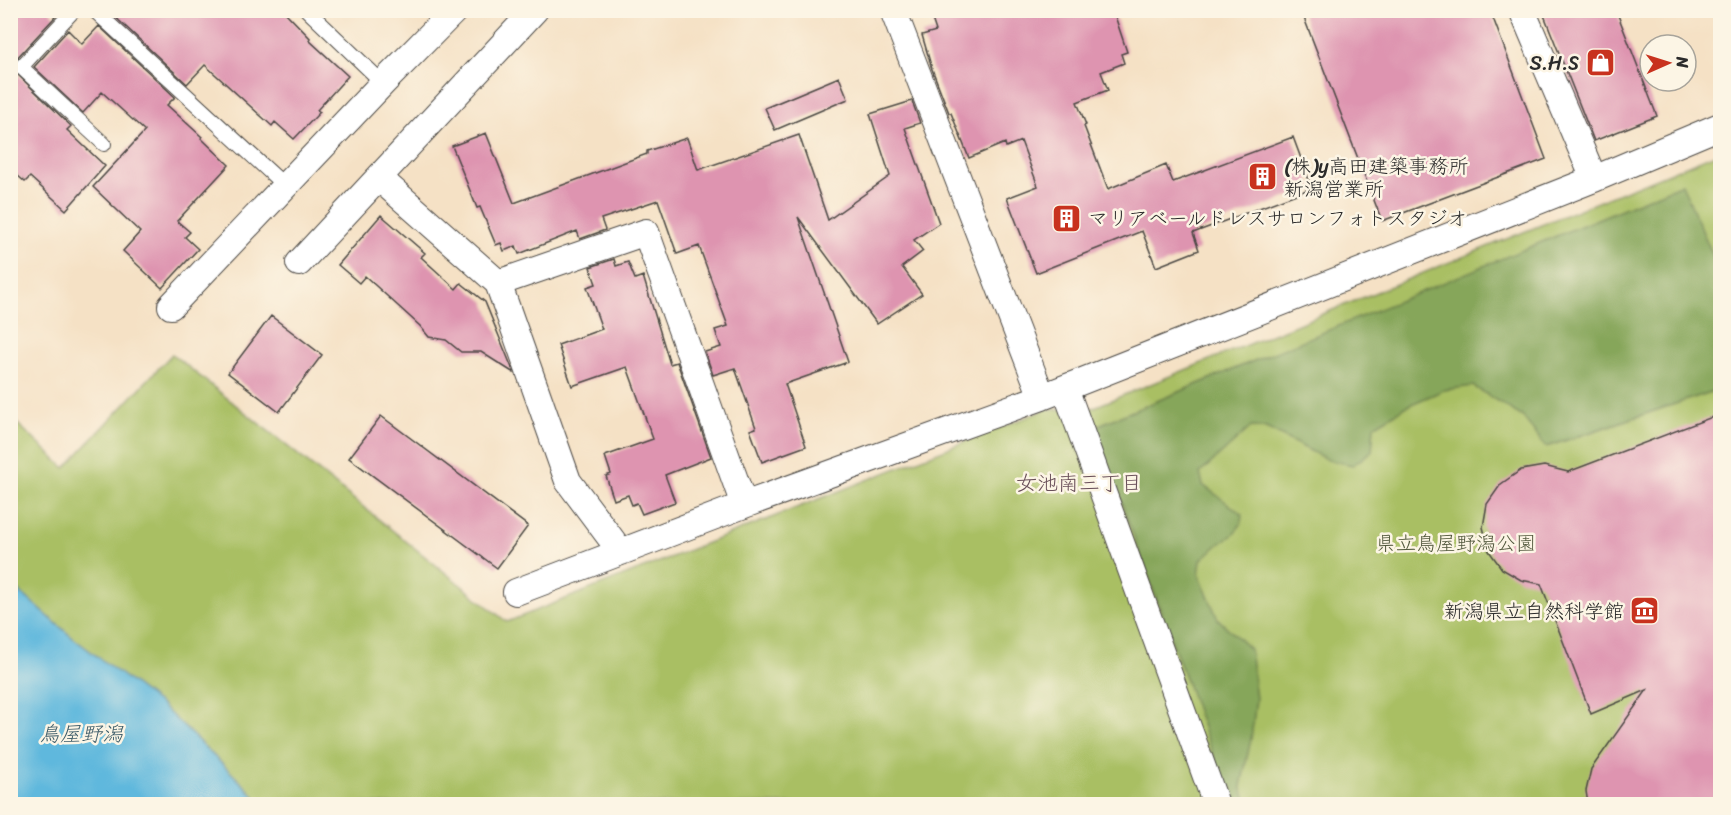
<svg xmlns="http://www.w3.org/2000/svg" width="1731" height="815" font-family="Sriracha,'Klee One',sans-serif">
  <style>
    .green { fill: #a9bf64; stroke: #6a7548; stroke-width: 1.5 }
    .forest { fill: #86a65a; stroke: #586842; stroke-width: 1.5 }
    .water { fill: #5fb8dd; stroke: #457284; stroke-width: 1.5 }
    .building { fill: #de94b0 }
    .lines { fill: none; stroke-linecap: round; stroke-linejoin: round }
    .service-casing { stroke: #494642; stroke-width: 16 }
    .minor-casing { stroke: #494642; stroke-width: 28 }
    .service { stroke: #fff; stroke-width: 14 }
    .minor { stroke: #fff; stroke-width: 26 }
    .labels { text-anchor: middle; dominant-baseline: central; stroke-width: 5; stroke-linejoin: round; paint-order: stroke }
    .poi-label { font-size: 20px; fill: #2b2b2b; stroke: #fcf5e5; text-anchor: end }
    .park-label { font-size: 20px; fill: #51573c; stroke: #fcf5e5 }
    .neighbourhood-label { font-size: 21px; fill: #6a505a; stroke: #fcf5e5 }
    .water-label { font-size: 21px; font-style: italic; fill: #3d5c69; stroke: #fcf5e5 }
  </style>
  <rect width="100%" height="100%" fill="#fcf5e5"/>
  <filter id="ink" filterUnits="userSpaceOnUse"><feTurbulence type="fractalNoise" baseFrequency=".0167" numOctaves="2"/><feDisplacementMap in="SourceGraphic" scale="12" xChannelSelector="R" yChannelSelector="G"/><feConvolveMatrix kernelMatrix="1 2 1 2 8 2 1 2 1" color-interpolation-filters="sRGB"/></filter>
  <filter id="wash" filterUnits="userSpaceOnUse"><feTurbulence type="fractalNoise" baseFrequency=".008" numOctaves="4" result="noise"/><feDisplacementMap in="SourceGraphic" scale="24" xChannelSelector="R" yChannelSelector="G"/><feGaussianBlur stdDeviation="1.35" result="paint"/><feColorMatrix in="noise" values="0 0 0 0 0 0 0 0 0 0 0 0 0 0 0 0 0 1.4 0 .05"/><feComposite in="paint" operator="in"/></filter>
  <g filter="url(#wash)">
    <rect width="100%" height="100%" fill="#f5e1c5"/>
    <path class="green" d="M1720 152V804H261L246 787 161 705 73 638 11 584 10 417 65 468 172 354 507 622 1047 409 1087 410Z"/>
    <path class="forest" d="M1682 184 1720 272V386L1711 392 1546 447 1523 417 1473 386 1444 390 1409 405 1374 426 1372 451 1353 465 1328 460 1266 428 1251 427 1200 473 1203 485 1242 514 1241 524 1234 534 1215 547 1201 560 1199 575 1218 619 1250 649 1256 699 1251 739 1241 786 1248 804H1231L1094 427Z"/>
    <path class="water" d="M11 584 73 638 161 705 246 787 261 804H11Z"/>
    <g id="blocks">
      <path class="building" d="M10 10H49L55 17 14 61 12 66 13 70 71 126 67 130 105 166 66 210 30 177 25 182 10 169Z
        M113 10H283L310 38 309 40 348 76 317 110 320 112 294 139 275 122 272 126 205 65 187 84 111 13Z
        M929 10H1113L1127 52 1121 54 1124 63 1101 72 1108 90 1077 102 1086 125 1084 126 1108 189 1166 165 1173 182 1293 137 1312 188 1193 233 1199 250 1156 267 1142 231 1036 273 1007 198 1038 186 1021 141 1006 147 1005 143 969 158 951 113H949L932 69 922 35 936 31Z
        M1301 10H1490L1546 159 1382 221Z
        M1542 10H1616L1657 116 1594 141Z
        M99 26 175 97 167 105 202 137 201 138 229 165 177 221 190 232 185 237 198 249 162 288 123 251 140 232 93 187 145 131 102 92 83 113 34 67 68 30 82 44Z
        M839 77 848 99 775 130 765 108Z
        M912 101 920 123 905 128 939 223 914 240 923 251 902 267 922 294 877 324 798 217 848 362 785 384 806 446 762 462 750 430 756 428 735 368 713 375 705 352 721 347 715 330 728 326 699 246 677 254 658 200 601 219 605 230 580 239 577 231 519 254 516 246 504 251 501 243 496 245 480 207 477 208 452 146 486 133 514 203 647 154V151L687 138 698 170 799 135 828 220 890 176 870 114Z
        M381 215 425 253 421 257 456 289 461 283 485 302 514 373 481 352H461L446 340 429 337 420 326 365 276 359 283 338 265Z
        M614 259 616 266 628 262 635 279 643 276 670 364 677 362 711 457 665 475 675 502 642 514 637 503 632 505 628 495 614 500 606 476 611 474 605 456 653 439 627 367 572 386 558 345 602 329 587 287 596 284 590 267Z
        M271 316 322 355 279 412 228 373Z
        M1720 414V804H1588L1586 791 1591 769 1647 690 1591 714 1541 584 1521 580 1502 569 1489 551 1483 527 1487 504 1501 484 1521 470 1544 466 1568 472Z
        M381 416 528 526 497 568 349 458Z"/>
    </g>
  </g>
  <g filter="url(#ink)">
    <use href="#blocks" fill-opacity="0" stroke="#494642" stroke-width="1.5"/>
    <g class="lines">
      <defs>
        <path id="service" d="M74 10 21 67 104 144
          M94 10 285 186
          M307 10 383 83"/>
        <path id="minor" d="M893 10 1042 397 1594 179 1720 126
          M1522 10 1594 179
          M379 178 498 283 568 481 621 552
          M299 263 535 10
          M498 283 646 232 744 505
          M171 306 383 83 455 10
          M1065 388 1216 804
          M516 592 744 505 1042 397"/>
      </defs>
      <use href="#service" class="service-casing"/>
      <use href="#minor" class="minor-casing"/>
      <use href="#service" class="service"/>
      <use href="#minor" class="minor"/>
    </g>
  </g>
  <defs>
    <symbol id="shop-square" viewBox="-11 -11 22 22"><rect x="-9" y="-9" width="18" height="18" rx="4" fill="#c8321e" stroke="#fcf5e5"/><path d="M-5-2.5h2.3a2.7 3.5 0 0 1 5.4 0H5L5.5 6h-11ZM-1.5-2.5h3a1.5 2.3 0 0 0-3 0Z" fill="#fff"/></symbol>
    <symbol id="building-square" viewBox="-11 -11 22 22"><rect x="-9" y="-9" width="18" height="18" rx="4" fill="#c8321e" stroke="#fcf5e5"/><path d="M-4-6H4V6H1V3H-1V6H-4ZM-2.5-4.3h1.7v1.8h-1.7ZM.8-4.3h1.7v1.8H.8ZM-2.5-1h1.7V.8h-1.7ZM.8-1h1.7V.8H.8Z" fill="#fff"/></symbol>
    <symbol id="museum-square" viewBox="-11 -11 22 22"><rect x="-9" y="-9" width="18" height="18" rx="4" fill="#c8321e" stroke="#fcf5e5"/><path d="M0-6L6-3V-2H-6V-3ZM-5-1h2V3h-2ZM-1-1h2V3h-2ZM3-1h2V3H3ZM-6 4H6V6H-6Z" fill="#fff"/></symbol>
  </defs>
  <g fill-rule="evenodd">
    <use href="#shop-square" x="1584" y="46" width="33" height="33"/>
    <use href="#building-square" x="1246" y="160" width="33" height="33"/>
    <use href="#building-square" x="1050" y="202" width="33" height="33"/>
    <use href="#museum-square" x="1628" y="594" width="33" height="33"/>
  </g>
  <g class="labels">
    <g class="poi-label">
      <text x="1579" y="63">S.H.S</text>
      <text x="1284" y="166" text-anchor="start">(株)y高田建築事務所<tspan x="1284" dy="23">新潟営業所</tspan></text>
      <text x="1088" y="218" text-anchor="start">マリアベールドレスサロンフォトスタジオ</text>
      <text x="1624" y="611">新潟県立自然科学館</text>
    </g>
    <g class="park-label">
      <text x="1456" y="543">県立鳥屋野潟公園</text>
    </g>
    <g class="neighbourhood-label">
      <text x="1079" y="483">女池南三丁目</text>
    </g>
    <g class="water-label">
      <text x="81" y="734">鳥屋野潟</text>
    </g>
  </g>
  <rect width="1731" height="815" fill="none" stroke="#fcf5e5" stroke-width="36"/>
  <g transform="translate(1668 63) rotate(87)"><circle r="28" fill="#fcf5e5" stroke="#a8a49b" stroke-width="1.5"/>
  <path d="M0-4.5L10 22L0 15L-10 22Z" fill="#c8321e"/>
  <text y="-9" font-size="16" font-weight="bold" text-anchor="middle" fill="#2b2b2b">N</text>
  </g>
</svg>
